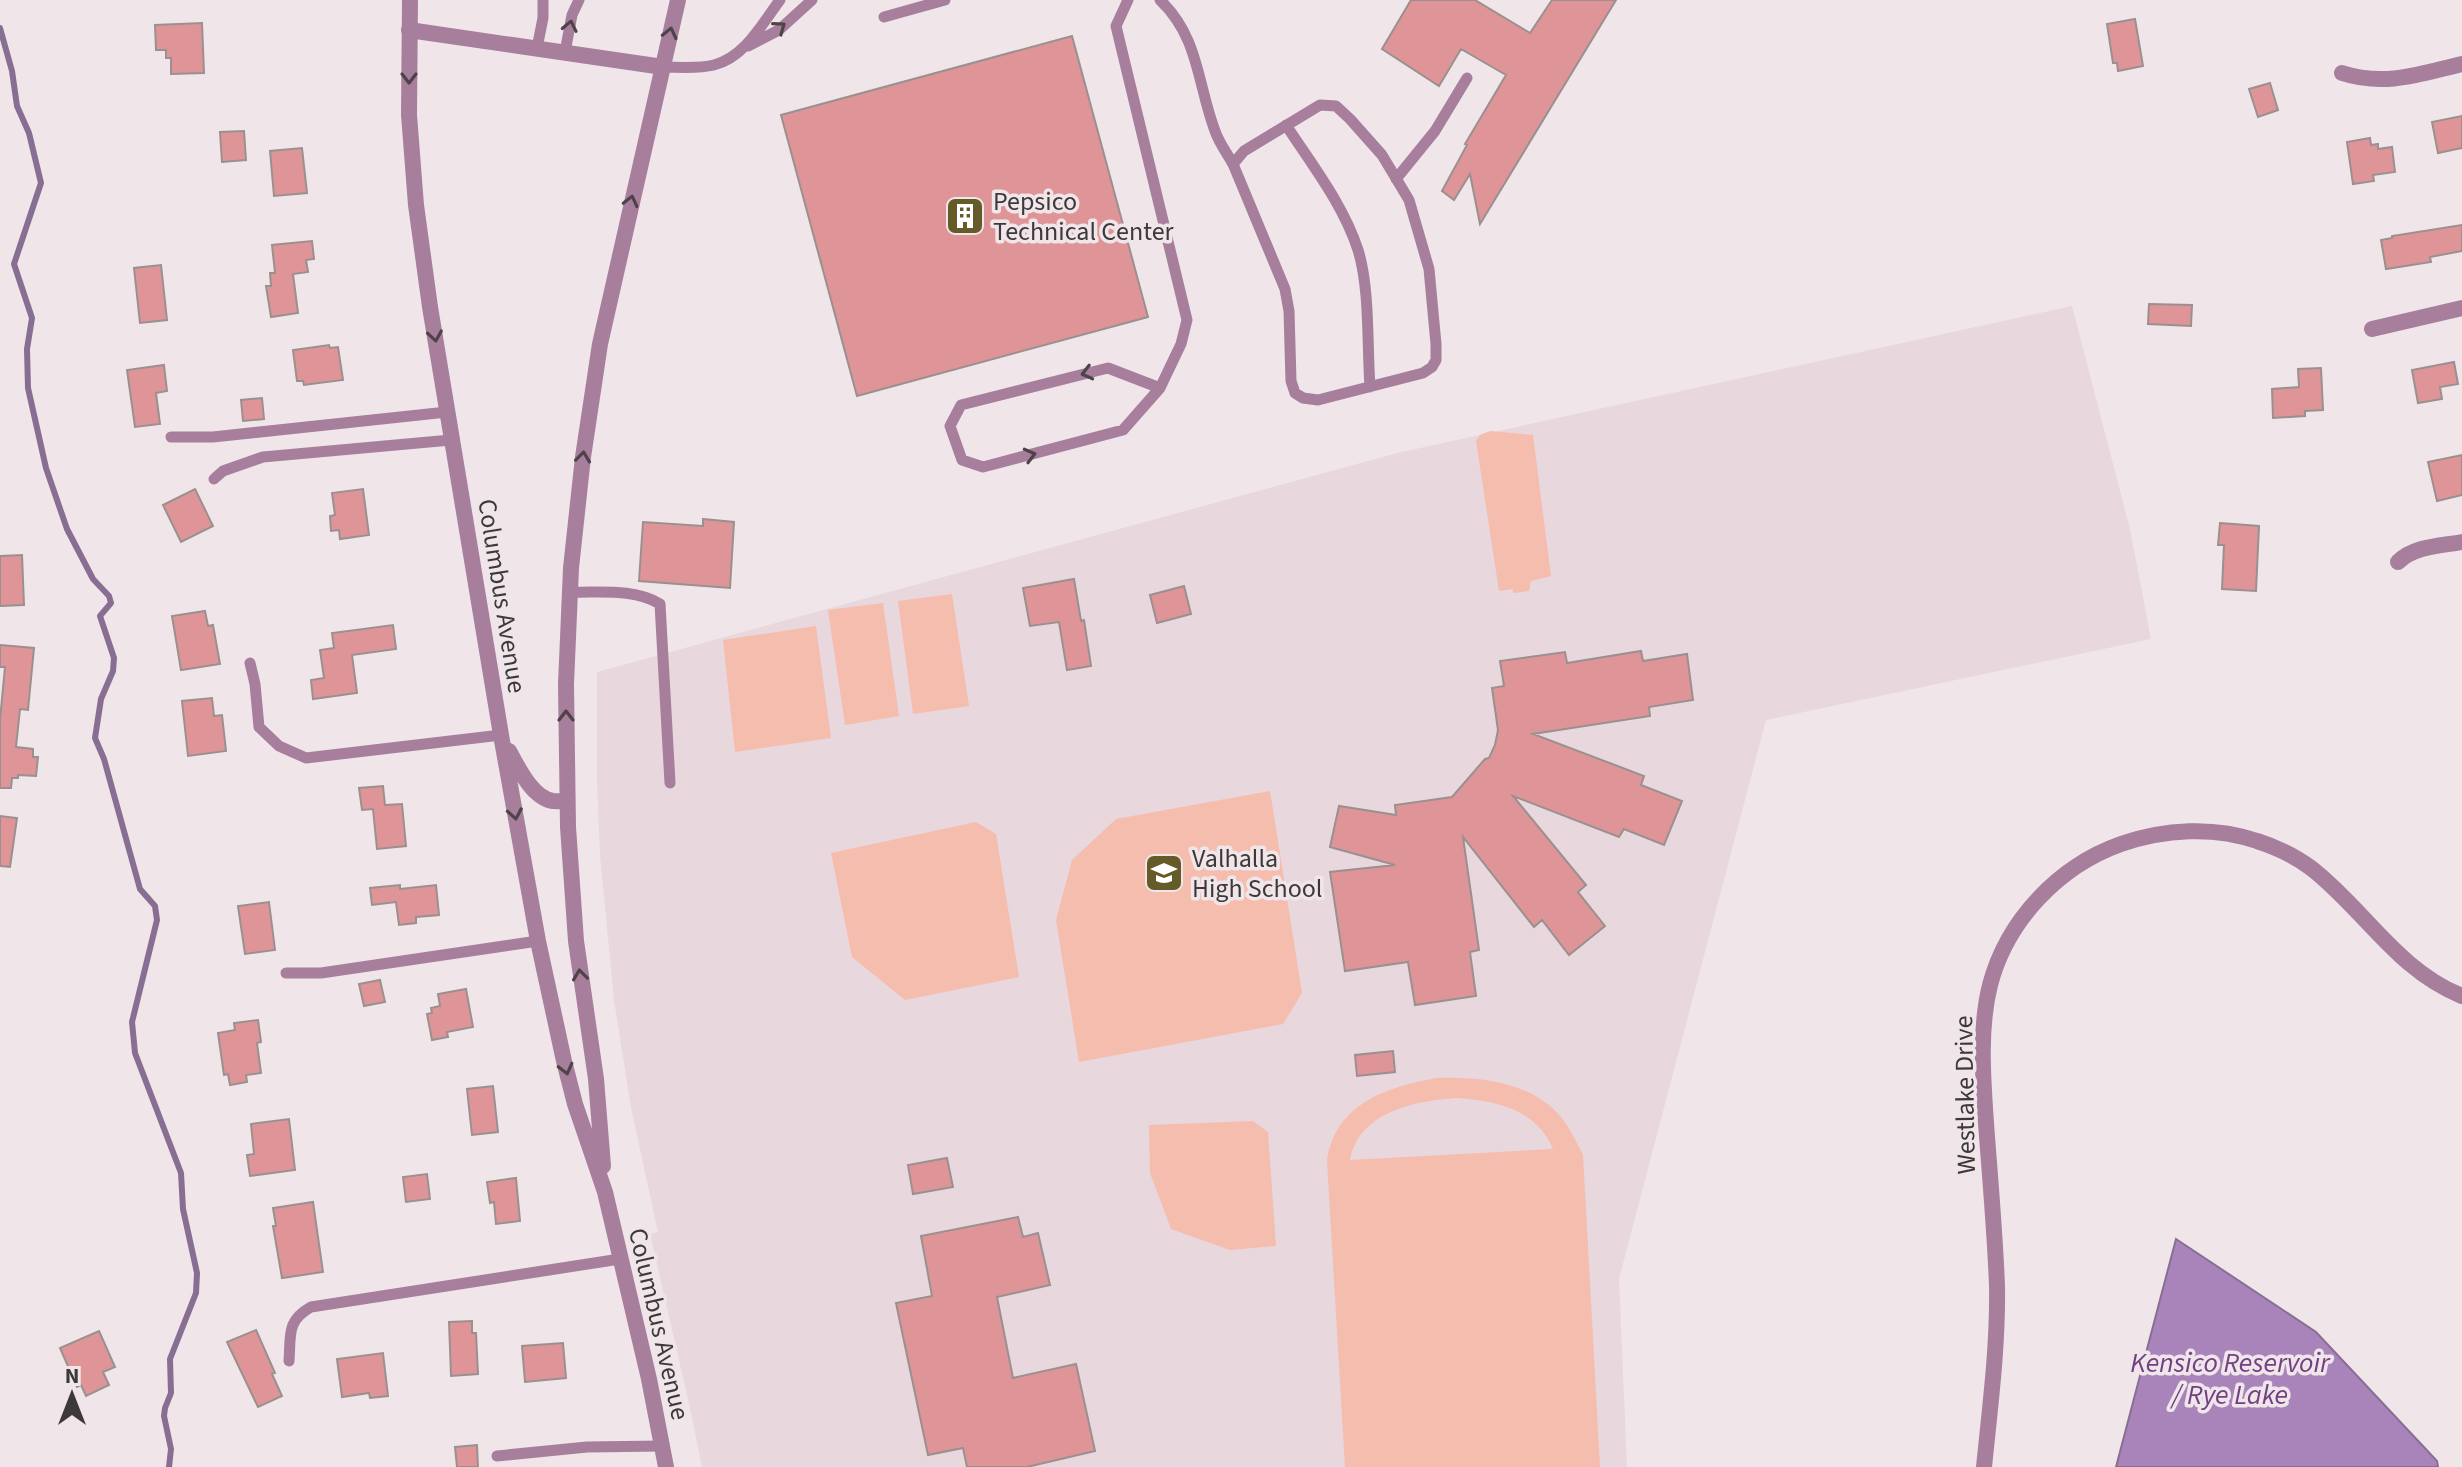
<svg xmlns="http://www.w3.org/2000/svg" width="2462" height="1467" font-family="'Source Sans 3',sans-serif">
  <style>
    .built { fill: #e8d7dd }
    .green { fill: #f4bdad; fill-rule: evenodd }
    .water { fill: #a984bb; stroke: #896e94; stroke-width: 2 }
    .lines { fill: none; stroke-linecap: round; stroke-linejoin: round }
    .stream { stroke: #896e94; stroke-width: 6 }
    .building { fill: #df9598; stroke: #9a9090; stroke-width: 2 }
    .service { stroke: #a87e9d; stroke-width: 11 }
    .minor { stroke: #a87e9d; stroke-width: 16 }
    .tertiary { stroke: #a87e9d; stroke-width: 16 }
    .oneway { stroke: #4d4349 }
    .labels { text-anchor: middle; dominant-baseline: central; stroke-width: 7; stroke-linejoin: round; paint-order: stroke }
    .poi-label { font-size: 26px; fill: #3d393a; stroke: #f0e6e9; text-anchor: start }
    .street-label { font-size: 26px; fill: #3d393a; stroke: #f0e6e9 }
    .water-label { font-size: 28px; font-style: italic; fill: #714085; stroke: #f0e6e9 }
  </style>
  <rect width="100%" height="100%" fill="#f0e6e9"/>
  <path class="built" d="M2072 306 2130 529 2151 639 1766 720 1619 1279 1627 1467H702L690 1408 650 1234 658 1232 631 1108 614 1000 600 855 597 782V672L1397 453Z"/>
  <path class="green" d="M1490 431 1533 435 1551 576 1531 581 1529 591 1513 593V589L1499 591 1476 441 1480 435Z
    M952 594 969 706 913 714 898 601Z
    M883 603 899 716 845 725 828 610Z
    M816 626 831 738 735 752 723 640Z
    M1270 791 1302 993 1283 1024 1079 1062 1056 920 1072 860 1116 819Z
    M976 822 996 834 1019 977 905 1000 852 957 831 853Z
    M1437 1078C1479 1076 1531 1082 1560 1116 1570 1128 1576 1142 1583 1155L1600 1467H1345L1327 1161C1335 1104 1386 1087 1437 1078ZM1457 1098C1497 1101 1536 1109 1553 1149L1350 1160C1359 1112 1414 1101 1457 1098Z
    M1253 1121 1268 1132 1276 1246 1230 1250 1171 1229 1150 1173 1149 1125Z"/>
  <path class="water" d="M2176 1239 2316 1332 2437 1461 2438 1467H2116Z"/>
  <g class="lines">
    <path class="stream" d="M0 28 12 71 17 106 29 133 41 183 14 264 32 318 27 349 28 388 46 468 67 529 93 579 109 596 111 603 100 616 114 658 113 671 101 699 95 738 104 759 140 889 155 906 157 920 132 1022 135 1053 181 1173 183 1209 197 1273 196 1293 170 1359 171 1393 165 1408 164 1416 171 1449 169 1467"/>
  </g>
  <path class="building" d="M1411 0H1475L1530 33 1552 0H1616L1480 224 1470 174 1454 200 1442 191 1467 145 1465 144 1506 75 1461 49 1439 86 1382 49Z
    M2135 19 2143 66 2118 71 2117 63H2113L2107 24Z
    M202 23 204 73 171 74V58H166V50H156L155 25Z
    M1072 36 1148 317 857 396 781 115Z
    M2270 83 2278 110 2258 117 2249 89Z
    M2462 116V148L2438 153 2432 122Z
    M244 131 246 160 222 162 220 132Z
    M2370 138 2371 145 2378 144V149L2392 147 2395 172 2373 175 2374 181 2353 184 2347 142Z
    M302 148 307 193 274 196 270 151Z
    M2462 225V251L2430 257 2431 262 2386 269 2381 240 2392 238V236Z
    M312 241 314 259 306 260 308 272 293 274 298 313 271 317 266 286H271L270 273H275L272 245Z
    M161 265 167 320 140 323 134 268Z
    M2149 304 2192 305 2191 326 2148 324Z
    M329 345 330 348 338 347 343 380 304 385 303 381H297L293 350Z
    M2454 362 2458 384 2440 387 2442 399 2418 403 2412 370Z
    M164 365 167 391 156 393 160 424 135 427 127 370Z
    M2321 368 2323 410 2305 411V416L2273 418 2272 389 2299 387 2298 369Z
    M262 398 264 419 243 421 241 400Z
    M2462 455V495L2437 501 2428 462Z
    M195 489 213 526 181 542 163 505Z
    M363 489 369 535 340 539 339 530 331 531 330 516 335 515 332 493Z
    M703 519 734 522 730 588 639 581 643 522 703 526Z
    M2220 523 2259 526 2256 591 2222 589 2224 545H2218Z
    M22 555 24 605 0 606V556Z
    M1074 579 1081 621 1084 620 1091 666 1067 670 1059 622 1030 626 1023 588Z
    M1184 586 1191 614 1157 623 1150 595Z
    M205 611 208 626 213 625 220 664 181 670 172 616Z
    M393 625 396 649 352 655 357 693 313 699 311 680 324 678 320 650 334 648 332 633Z
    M0 645 34 648 28 710 20 709 16 747 33 749V757H38L36 776 18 775V778H12L11 788H0V720L5 667H0Z
    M1641 651 1643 661 1687 654 1693 700 1649 707 1650 716 1533 734 1644 776 1641 785 1682 801 1664 845 1624 829 1619 837 1513 796 1586 885 1578 892 1605 926 1569 955 1542 920 1534 927 1463 837 1479 950 1470 952 1476 996 1415 1005 1408 962 1345 971 1330 872 1395 865 1330 847 1339 806 1396 815 1395 805 1452 797 1485 759 1489 758 1495 745 1498 730 1492 688 1504 686 1500 661 1565 652 1567 663Z
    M212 698 214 716 222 715 226 751 188 756 182 701Z
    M383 786 385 805 402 804 406 846 377 849 373 809 362 810 359 788Z
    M0 816 17 818 10 867 0 866Z
    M400 885V889L436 885 439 915 416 917V923L399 925 396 902 372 905 370 888Z
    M269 902 275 950 245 954 238 906Z
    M380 980 385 1002 364 1006 359 984Z
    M466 989 473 1027 447 1032 448 1037 432 1040 427 1014 432 1013 431 1008 440 1006 438 994Z
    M258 1020 261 1042 257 1043 261 1073 246 1075 247 1082 230 1085 228 1074 224 1075 218 1033 235 1030 234 1023Z
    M1393 1051 1395 1072 1357 1076 1355 1055Z
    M493 1086 498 1132 472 1135 467 1089Z
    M289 1119 295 1170 250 1176 247 1155 254 1154 251 1124Z
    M947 1158 953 1187 913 1194 908 1165Z
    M427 1174 430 1199 406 1202 403 1177Z
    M516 1178 520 1221 496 1224 494 1202 490 1203 487 1182Z
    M313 1202 323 1272 282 1278 273 1226H276L273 1208Z
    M1018 1217 1023 1237 1038 1233 1050 1285 997 1297 1013 1378 1076 1364 1095 1451 1027 1467H967L963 1448 928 1455 896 1303 932 1296 921 1236Z
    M472 1321V1333H476L478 1374 451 1376 449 1322Z
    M256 1330 275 1373 272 1374 282 1396 258 1407 227 1342Z
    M99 1331 115 1367 103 1372 109 1385 86 1396 81 1385 77 1387 60 1348Z
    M563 1343 566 1378 525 1382 522 1346Z
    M383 1353 388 1396 370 1398 369 1393 342 1397 337 1359Z
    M477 1445 478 1467H457L455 1447Z"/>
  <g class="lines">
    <path class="service" d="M1128 0 1116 26 1187 320 1181 344 1160 388 1123 430 983 467 962 460 950 426 961 405 1108 368 1160 388
      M1160 0C1199 37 1197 83 1215 131 1219 143 1227 153 1233 164
      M884 17 945 0
      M748 46 779 30 812 0
      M537 48 543 18V0
      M565 52 572 15 579 0
      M663 67C679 67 698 69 714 65 745 57 762 24 780 0
      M1320 105 1336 106 1350 119 1382 155 1409 200 1429 269 1436 344V360L1432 367 1423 373 1318 400 1303 398 1295 393 1291 381 1289 311 1285 289 1233 164 1244 151Z
      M1286 125C1312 165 1343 204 1358 250 1370 288 1367 346 1370 387
      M1396 179 1435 131 1467 78
      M171 437H213L447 412
      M214 479 223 471 263 457 451 440
      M570 592C599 593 634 588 660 604L670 783
      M250 663 255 684 259 727 279 746 306 758 501 735
      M286 973H321L538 941
      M289 1361C291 1335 286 1321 311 1307L620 1259
      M497 1456 587 1447 662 1446"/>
    <path class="minor" d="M409 30 663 67
      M2342 73C2385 87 2420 74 2462 64
      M2372 329 2462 308
      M2398 562C2414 546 2440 546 2462 542
      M1984 1467C1990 1407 1998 1347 1997 1286 1995 1232 1990 1178 1986 1123 1983 1078 1979 1029 1990 985 2007 920 2059 866 2121 844 2164 829 2214 826 2257 841 2276 847 2295 856 2311 868 2364 909 2397 970 2462 996"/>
    <path class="tertiary" d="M410 0 409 115 416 205 430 307 501 735 538 941 564 1061 575 1104 605 1192 649 1379 666 1467
      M509 751C518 767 532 798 553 801 558 802 562 801 567 800
      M603 1166 596 1079 576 941 568 827 566 684 571 568 583 457 600 344 678 0"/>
  </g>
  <defs><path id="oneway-chevron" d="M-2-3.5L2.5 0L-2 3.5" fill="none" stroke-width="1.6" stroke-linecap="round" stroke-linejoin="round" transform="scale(2)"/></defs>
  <g class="oneway">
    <use href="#oneway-chevron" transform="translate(570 26) rotate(-78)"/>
    <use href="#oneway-chevron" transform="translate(780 27) rotate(-36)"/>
    <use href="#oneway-chevron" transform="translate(670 33) rotate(-77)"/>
    <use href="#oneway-chevron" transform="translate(409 78) rotate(90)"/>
    <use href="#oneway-chevron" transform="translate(631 201) rotate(-77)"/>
    <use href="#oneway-chevron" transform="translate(435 336) rotate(81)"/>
    <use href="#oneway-chevron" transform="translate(1087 373) rotate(166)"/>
    <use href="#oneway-chevron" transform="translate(1030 455) rotate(-15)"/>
    <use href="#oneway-chevron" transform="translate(583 457) rotate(-83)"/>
    <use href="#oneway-chevron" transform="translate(566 716) rotate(-90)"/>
    <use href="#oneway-chevron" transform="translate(515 814) rotate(80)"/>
    <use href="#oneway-chevron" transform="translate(580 975) rotate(-97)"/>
    <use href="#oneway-chevron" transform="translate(566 1069) rotate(76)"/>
  </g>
  <defs>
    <symbol id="building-square" viewBox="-11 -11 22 22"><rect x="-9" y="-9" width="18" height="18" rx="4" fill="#655b28" stroke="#f0e6e9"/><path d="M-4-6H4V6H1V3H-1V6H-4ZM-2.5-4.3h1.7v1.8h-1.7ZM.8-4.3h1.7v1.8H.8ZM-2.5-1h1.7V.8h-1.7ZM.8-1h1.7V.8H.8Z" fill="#fff"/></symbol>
    <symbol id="school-square" viewBox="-11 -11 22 22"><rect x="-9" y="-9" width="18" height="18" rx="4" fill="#655b28" stroke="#f0e6e9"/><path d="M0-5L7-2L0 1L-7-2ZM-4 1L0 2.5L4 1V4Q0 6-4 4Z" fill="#fff"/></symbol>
  </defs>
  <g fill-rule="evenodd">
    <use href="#building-square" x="943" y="194" width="44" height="44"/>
    <use href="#school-square" x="1142" y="851" width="44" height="44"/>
  </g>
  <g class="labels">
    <g class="poi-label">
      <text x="993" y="201">Pepsico<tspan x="993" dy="30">Technical Center</tspan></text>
      <text x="1192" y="858">Valhalla<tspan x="1192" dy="30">High School</tspan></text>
    </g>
    <g class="street-label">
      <text transform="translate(502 596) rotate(81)">Columbus Avenue</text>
      <text transform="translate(1965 1095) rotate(-91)">Westlake Drive</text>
      <text transform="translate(659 1324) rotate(77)">Columbus Avenue</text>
    </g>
    <g class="water-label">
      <text x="2230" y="1363">Kensico Reservoir<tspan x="2230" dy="32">/ Rye Lake</tspan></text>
    </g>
  </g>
  <g transform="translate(72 1395)" stroke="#f0e6e9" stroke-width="6" paint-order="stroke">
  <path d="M0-6L14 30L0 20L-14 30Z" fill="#3d393a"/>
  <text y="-12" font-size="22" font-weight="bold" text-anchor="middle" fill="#3d393a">N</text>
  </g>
</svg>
